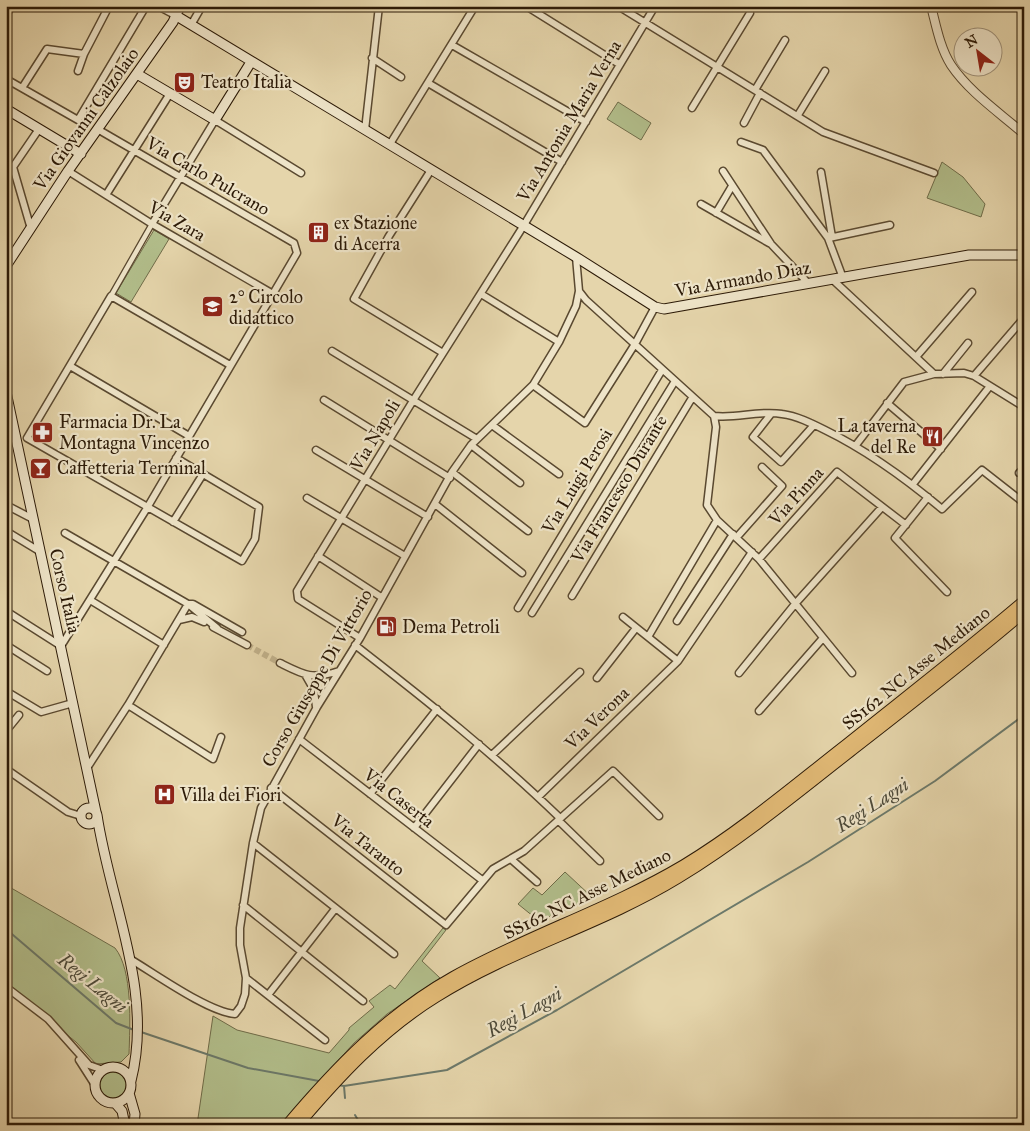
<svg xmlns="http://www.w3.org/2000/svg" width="1030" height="1131" font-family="'IM FELL Great Primer',serif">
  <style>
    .green { fill: #b2be8b; stroke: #6f6c49 }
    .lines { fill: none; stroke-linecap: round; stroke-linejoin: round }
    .stream { stroke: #6c796a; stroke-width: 2 }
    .minor-tunnel { stroke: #c0b08a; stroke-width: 6; stroke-dasharray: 6 3; stroke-linecap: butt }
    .pedestrian-casing { stroke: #5a4930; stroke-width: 7 }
    .minor-casing { stroke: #5a4930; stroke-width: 9 }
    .tertiary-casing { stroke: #5a4930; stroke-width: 10 }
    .secondary-casing { stroke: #2c1a07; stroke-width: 11 }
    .trunk-casing { stroke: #2c1a07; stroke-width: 12 }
    .pedestrian { stroke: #eee4c8; stroke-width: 4.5 }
    .minor { stroke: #eee4c8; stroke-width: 6 }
    .tertiary { stroke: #eee4c8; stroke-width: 8 }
    .secondary { stroke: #eee4c8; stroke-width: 9 }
    .trunk { stroke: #e2ba76; stroke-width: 10 }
    .labels { text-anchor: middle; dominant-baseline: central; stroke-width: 4.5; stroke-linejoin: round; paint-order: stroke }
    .poi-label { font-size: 18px; fill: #2c1a07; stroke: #eee4c8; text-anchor: start }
    .street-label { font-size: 18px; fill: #2c1a07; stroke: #eee4c8 }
    .water-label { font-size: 19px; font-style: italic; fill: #4c4939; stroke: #eee4c8 }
  </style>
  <rect width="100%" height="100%" fill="#e5d5ab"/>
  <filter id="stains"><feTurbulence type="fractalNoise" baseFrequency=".004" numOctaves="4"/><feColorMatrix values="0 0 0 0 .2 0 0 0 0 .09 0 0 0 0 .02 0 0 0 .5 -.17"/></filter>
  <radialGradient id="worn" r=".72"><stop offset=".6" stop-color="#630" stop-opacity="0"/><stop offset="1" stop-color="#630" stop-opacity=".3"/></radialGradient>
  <path class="green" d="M618 102 651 123 641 140 607 119Z
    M942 162 963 177 985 204 981 217 927 198Z
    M154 230 169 239 131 302 116 293Z
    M565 872 593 898 539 921 518 904 533 888 542 895Z
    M6 885 115 948C133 970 130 1025 129 1054L121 1062 96 1064 76 1042 6 986Z
    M443 928 446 930 422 961 440 978 387 1014 354 1043 280 1125H197L213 1016 237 1030 329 1053 349 1030V1028L374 1007 369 1001 390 985 395 989Z
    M100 1085a13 13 0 1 1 26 0a13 13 0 1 1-26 0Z"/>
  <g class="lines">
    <path class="stream" d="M6 929 116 1023 134 1030
      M141 1032 248 1068 319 1081
      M338 1085 344 1086 447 1070 557 1010 808 862 935 781 1024 715
      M344 1086 345 1098
      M355 1115 361 1125"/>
    <path class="minor-tunnel" d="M247 645 280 663"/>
    <defs>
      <path id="pedestrian" d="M111 296 152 224"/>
      <path id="minor" d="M158 6 175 15
        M526 6 619 64
        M618 6 823 132 934 173
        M6 15 12 6
        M191 25 202 6
        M452 45 586 122
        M372 58 401 77
        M78 71 84 54
        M6 79 78 120 146 6
        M428 83 562 162
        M22 88 47 49 84 54 109 6
        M755 90 785 40
        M692 108 750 13
        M798 115 825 71
        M744 123 760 93
        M365 130 379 6
        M741 142 763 150 828 238 843 278
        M390 144 475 6
        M431 170 389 236 354 299 443 353
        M68 171 152 224 273 294
        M723 171 771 244 808 283
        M821 172 832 237
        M106 195 169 95
        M701 204 769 243
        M716 213 732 186
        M152 224 215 120 301 173
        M31 229 13 167 39 129
        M829 238 890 225
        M576 257 579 291 586 300 714 416 716 427 707 505 717 520 759 559 852 673
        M833 280 934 374
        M481 294 559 342
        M332 351 477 439
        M916 357 972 292
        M70 366 189 436
        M943 374 968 343
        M974 376 1024 318
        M533 385 585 423 635 344 655 307
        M324 400 450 478
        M887 403 941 449
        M771 414 753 437 781 462 814 425
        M714 416C736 419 759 410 782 414 797 416 811 423 825 430 868 451 905 478 942 509L982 470 1024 503
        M492 425 559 474
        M27 438 242 561 255 539 259 507 176 458
        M27 438 111 296 230 365
        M471 445 520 483
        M856 445 904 382 934 374 964 373 974 376 1024 407
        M316 450 428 517
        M452 472 528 531
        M1019 473 1024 468
        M913 484 990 386
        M928 497 895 538 947 592
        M307 498 405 556
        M435 504 522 573
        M6 505 33 519
        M173 522 203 474
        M6 531 39 551
        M65 533 188 604 217 628
        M737 537 782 486 762 467
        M318 556 381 597
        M759 559 837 472 906 525
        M572 596 692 398
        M90 600 164 645
        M518 608 662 370
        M6 611 61 646 147 508 297 253 294 243 99 130
        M532 613 675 381
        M623 617 648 637
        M179 620 192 617 204 622
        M677 621 733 534
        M213 627 247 645
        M360 638 298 599 297 591 414 399 524 225 655 6
        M6 645 47 671
        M355 645C426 700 496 756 560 818
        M678 661 752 552
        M280 663C304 675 312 680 339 671
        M739 673 795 604 882 507
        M306 676 314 690 316 707
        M597 678 636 628
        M6 691 41 712 73 703
        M128 705 213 759 221 737
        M759 711 823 638
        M6 731 19 715
        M299 739 482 880
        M492 755 580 672
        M87 768 128 705 188 604H193L242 632
        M6 769 68 812 81 816
        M271 788 446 925 493 869 524 851 613 771 659 816
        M370 794 437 709
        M538 797 678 661 648 637 717 520
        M558 820 600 861
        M414 828 479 744
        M253 843 394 954
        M512 860 537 882
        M243 905 363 1001
        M130 959C154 973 208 1012 235 1014L241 1006 245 994 246 978 240 945V928L253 843 261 808 317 707 360 638 452 472 471 445 533 385 559 342 576 306 579 291
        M246 978 325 1040
        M6 987 48 1019 89 1065 103 1070
        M268 995 335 909
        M79 1060 95 1085"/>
      <path id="tertiary" d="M931 6C936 25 940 48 951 65 969 92 1000 113 1024 134"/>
      <path id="secondary" d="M175 15 576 257 655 307 664 309 969 255H1024
        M137 74 215 120 251 62
        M6 109 81 154
        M6 266 68 171 173 22 180 6
        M6 392 96 812
        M81 816a8 8 0 1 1 16 0a8 8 0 1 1-16 0Z
        M97 815C110 903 154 991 131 1081
        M95 1085a18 18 0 1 1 36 0a18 18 0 1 1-36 0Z
        M129 1093 135 1114 134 1125
        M115 1103 122 1111 125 1125"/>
      <path id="trunk" d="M287 1125C336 1067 387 1014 453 977 528 935 610 909 684 865 740 831 791 788 842 748 903 699 964 652 1024 601
        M298 1125C339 1077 381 1031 436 997 512 949 601 925 678 878 740 840 795 795 852 750 910 705 968 660 1024 612"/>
    </defs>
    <use href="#pedestrian" class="pedestrian-casing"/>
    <use href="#minor" class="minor-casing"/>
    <use href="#tertiary" class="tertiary-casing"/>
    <use href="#secondary" class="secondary-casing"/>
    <use href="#trunk" class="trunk-casing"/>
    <use href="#pedestrian" class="pedestrian"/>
    <use href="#minor" class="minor"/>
    <use href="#tertiary" class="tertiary"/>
    <use href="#secondary" class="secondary"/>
    <use href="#trunk" class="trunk"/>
  </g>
  <defs>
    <symbol id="theatre-square" viewBox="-11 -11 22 22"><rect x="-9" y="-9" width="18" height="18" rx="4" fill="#8f2418" stroke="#eee4c8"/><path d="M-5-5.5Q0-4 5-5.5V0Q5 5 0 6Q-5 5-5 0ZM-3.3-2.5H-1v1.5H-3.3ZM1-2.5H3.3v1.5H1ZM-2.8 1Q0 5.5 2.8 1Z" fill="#fff"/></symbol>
    <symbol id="building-square" viewBox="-11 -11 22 22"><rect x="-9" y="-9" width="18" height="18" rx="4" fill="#8f2418" stroke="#eee4c8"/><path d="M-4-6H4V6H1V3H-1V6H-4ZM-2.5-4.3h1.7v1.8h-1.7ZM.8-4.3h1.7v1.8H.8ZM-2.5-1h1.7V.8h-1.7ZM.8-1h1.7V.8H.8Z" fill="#fff"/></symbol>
    <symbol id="school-square" viewBox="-11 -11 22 22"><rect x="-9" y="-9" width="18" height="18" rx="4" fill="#8f2418" stroke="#eee4c8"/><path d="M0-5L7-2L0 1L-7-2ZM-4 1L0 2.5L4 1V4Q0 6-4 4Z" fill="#fff"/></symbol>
    <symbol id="pharmacy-square" viewBox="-11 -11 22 22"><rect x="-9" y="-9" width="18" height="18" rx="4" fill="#8f2418" stroke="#eee4c8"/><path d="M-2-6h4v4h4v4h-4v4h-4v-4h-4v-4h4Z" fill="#fff"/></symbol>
    <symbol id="restaurant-square" viewBox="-11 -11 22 22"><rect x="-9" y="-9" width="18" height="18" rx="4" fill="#8f2418" stroke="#eee4c8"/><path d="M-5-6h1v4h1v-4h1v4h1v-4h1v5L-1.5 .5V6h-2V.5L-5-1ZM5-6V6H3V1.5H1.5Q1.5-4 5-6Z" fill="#fff"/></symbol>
    <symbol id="bar-square" viewBox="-11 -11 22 22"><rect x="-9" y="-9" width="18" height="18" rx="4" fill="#8f2418" stroke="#eee4c8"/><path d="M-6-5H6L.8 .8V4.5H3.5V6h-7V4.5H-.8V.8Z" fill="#fff"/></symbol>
    <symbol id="fuel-square" viewBox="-11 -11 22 22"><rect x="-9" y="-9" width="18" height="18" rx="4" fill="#8f2418" stroke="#eee4c8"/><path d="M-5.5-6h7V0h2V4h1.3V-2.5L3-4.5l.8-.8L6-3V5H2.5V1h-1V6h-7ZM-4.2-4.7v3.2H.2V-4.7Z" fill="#fff"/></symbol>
    <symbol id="hospital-square" viewBox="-11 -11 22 22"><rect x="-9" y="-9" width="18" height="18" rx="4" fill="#8f2418" stroke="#eee4c8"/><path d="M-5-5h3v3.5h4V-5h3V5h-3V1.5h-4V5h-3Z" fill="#fff"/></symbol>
  </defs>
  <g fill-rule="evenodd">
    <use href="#theatre-square" x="172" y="70" width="25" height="25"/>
    <use href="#building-square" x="306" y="220" width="25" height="25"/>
    <use href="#school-square" x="200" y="294" width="25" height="25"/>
    <use href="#pharmacy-square" x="30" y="420" width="25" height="25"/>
    <use href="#restaurant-square" x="920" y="424" width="25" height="25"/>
    <use href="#bar-square" x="28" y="456" width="25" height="25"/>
    <use href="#fuel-square" x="374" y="614" width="25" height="25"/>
    <use href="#hospital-square" x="152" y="782" width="25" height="25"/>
  </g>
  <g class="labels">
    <g class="poi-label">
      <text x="201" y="82">Teatro Italia</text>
      <text x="334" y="223">ex Stazione<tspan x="334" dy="21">di Acerra</tspan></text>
      <text x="229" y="297">2° Circolo<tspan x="229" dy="21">didattico</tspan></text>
      <text x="59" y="422">Farmacia Dr. La<tspan x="59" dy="21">Montagna Vincenzo</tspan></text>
      <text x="916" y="426" text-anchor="end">La taverna<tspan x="916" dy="21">del Re</tspan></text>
      <text x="57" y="468">Caffetteria Terminal</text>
      <text x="402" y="627">Dema Petroli</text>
      <text x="180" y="795">Villa dei Fiori</text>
    </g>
    <g class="street-label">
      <text transform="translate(86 119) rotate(-55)">Via Giovanni Calzolaio</text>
      <text transform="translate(569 121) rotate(-59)">Via Antonia Maria Verna</text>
      <text transform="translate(208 176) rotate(30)">Via Carlo Pulcrano</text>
      <text transform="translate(177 221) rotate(30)">Via Zara</text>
      <text transform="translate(743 279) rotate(-10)">Via Armando Diaz</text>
      <text transform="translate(375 435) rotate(-59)">Via Napoli</text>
      <text transform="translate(577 481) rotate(-59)">Via Luigi Perosi</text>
      <text transform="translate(619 489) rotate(-59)">Via Francesco Durante</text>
      <text transform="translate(796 496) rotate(-48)">Via Pinna</text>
      <text transform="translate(65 591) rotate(77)">Corso Italia</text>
      <text transform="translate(916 668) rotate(-39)">SS162 NC Asse Mediano</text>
      <text transform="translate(317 678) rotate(-60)">Corso Giuseppe Di Vittorio</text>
      <text transform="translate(597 718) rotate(-44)">Via Verona</text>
      <text transform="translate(399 798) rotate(38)">Via Caserta</text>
      <text transform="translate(368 845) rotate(38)">Via Taranto</text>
      <text transform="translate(587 894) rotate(-26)">SS162 NC Asse Mediano</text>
    </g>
    <g class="water-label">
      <text transform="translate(872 805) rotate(-33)">Regi Lagni</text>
      <text transform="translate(93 983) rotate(39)">Regi Lagni</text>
      <text transform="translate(524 1012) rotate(-29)">Regi Lagni</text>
    </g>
  </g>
  <rect width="1030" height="1131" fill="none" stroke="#e5d5ab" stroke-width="25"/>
  <rect x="8" y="8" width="1015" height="1116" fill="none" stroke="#2c1a07" stroke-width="2.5"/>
  <rect x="12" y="12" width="1005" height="1106" fill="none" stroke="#2c1a07"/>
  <g transform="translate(978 52) rotate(329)"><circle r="24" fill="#eee4c8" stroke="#a0937b"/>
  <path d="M0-4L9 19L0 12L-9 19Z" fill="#8f2418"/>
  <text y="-8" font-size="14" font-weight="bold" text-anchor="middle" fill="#2c1a07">N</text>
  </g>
  <rect width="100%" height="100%" filter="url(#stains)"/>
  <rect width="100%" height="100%" fill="url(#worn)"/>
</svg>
